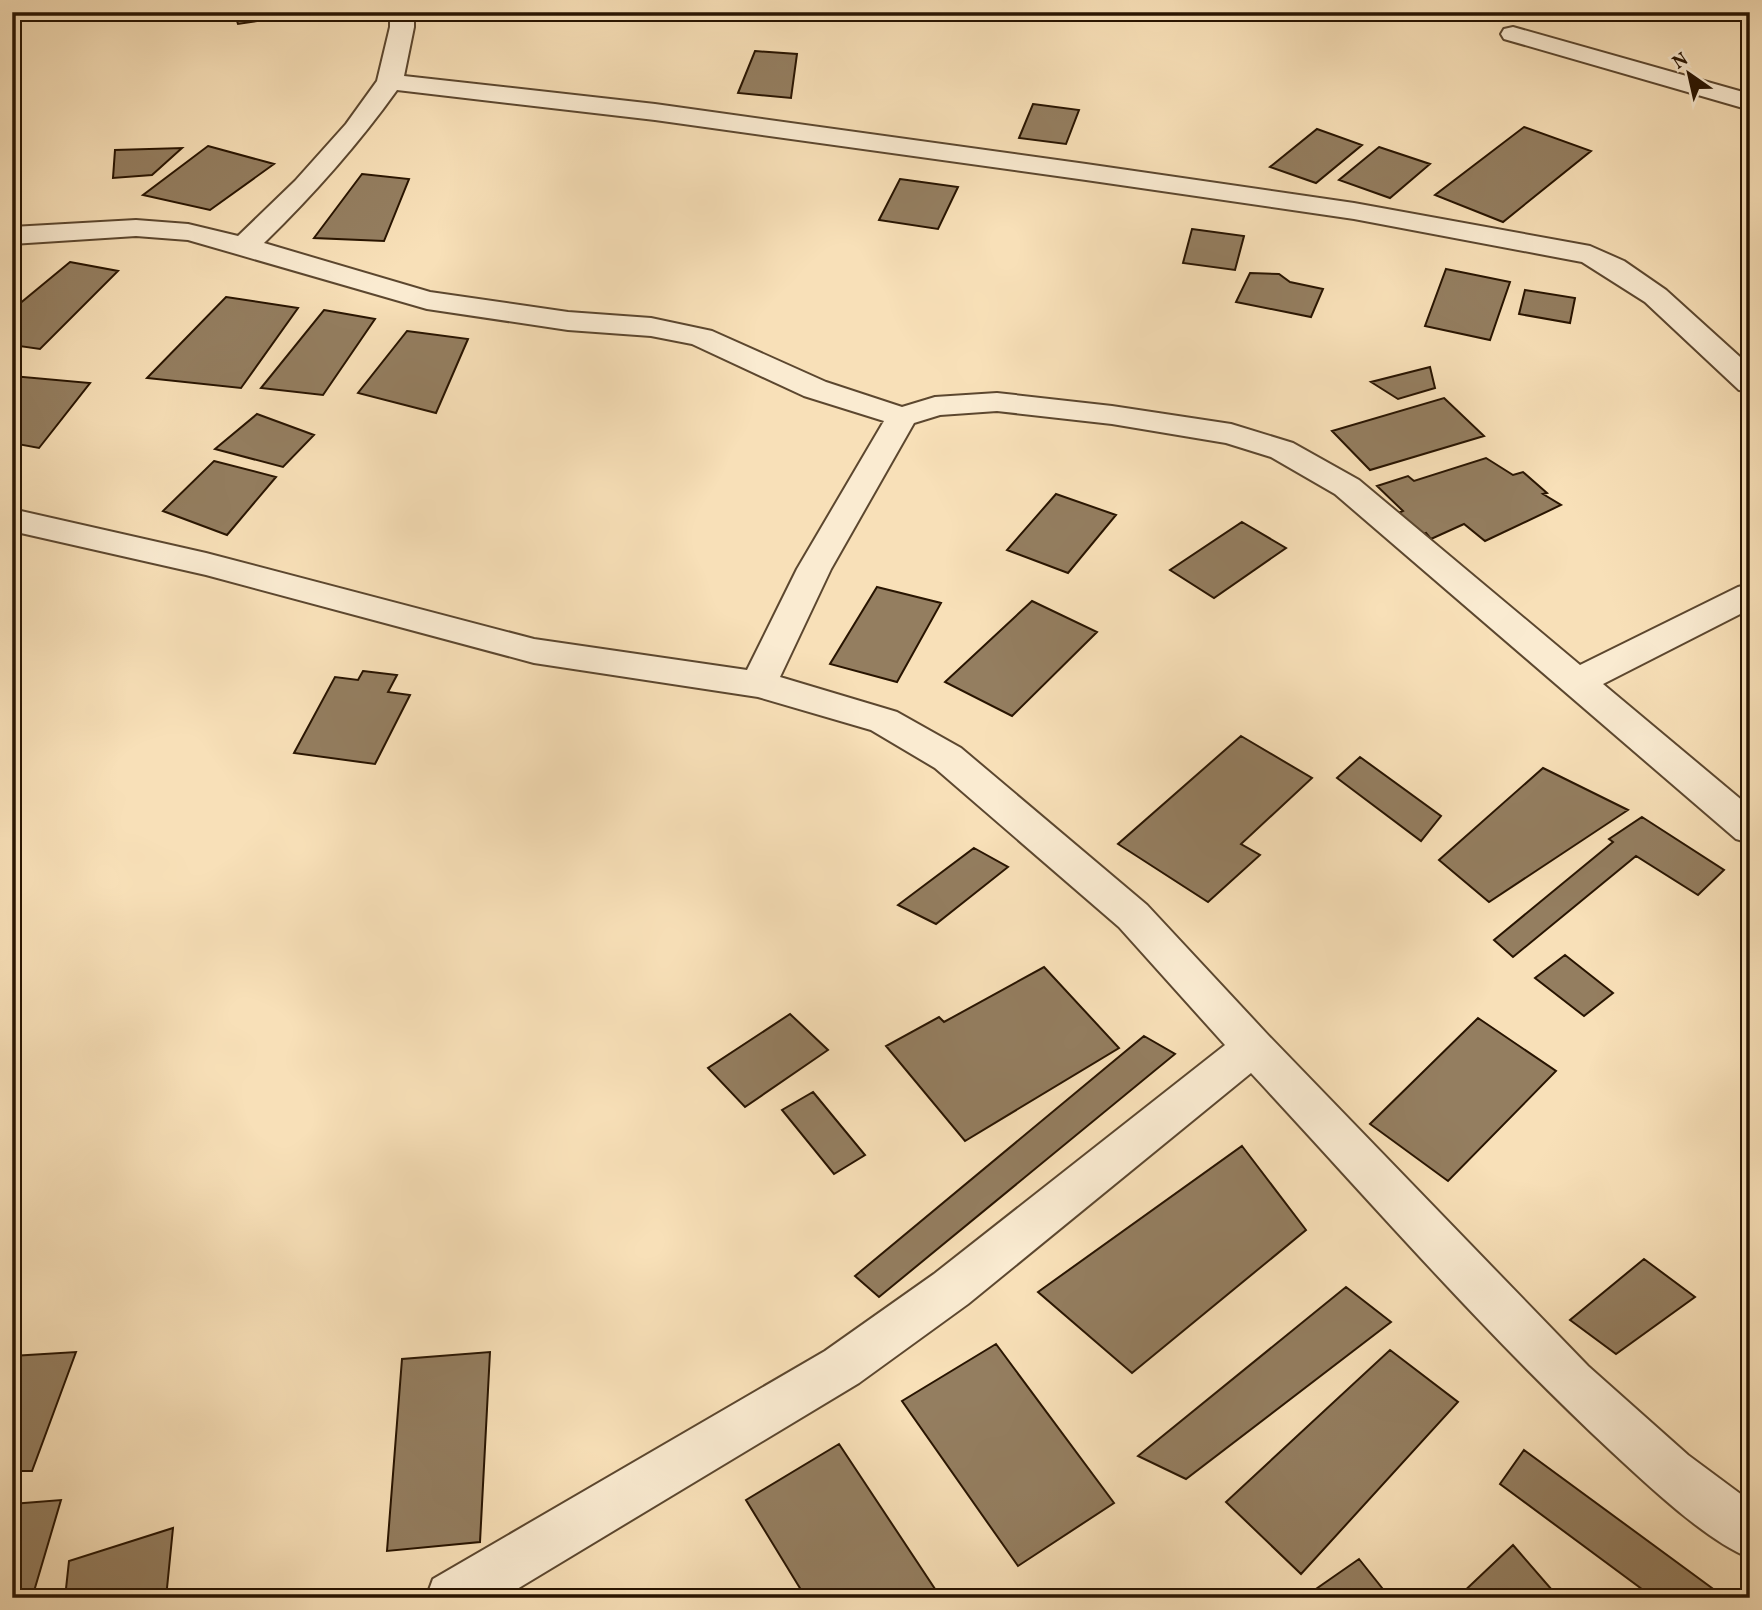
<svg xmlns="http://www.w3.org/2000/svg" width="1762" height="1610" font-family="Vollkorn,serif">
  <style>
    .building { fill: #947e60; stroke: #281401; stroke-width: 2 }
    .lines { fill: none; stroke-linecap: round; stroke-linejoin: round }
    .minor-casing { stroke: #5c472f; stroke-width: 4 }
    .minor { fill: #faebd1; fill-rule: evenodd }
  </style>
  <rect width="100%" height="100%" fill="#f8e0b8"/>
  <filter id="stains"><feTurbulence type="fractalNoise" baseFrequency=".00286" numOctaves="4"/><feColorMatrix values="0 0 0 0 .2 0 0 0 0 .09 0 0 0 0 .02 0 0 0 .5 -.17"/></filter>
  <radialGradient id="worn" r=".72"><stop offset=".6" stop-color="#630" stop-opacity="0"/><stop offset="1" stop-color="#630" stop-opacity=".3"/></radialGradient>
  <path class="building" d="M234 12H281L283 17 238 24Z
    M755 51 797 54 791 98 738 93Z
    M1033 104 1079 110 1066 144 1019 138Z
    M1524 127 1591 151 1503 222 1435 195Z
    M1317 129 1362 145 1316 183 1270 167Z
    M208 146 274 164 210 210 143 195Z
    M1379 147 1430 164 1390 198 1339 180Z
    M182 148 152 175 113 178 115 150Z
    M362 174 409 179 384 241 314 238Z
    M900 179 958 187 938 229 879 220Z
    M1192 229 1244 236 1235 270 1183 263Z
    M70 262 118 271 40 349 12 345V310Z
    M1446 269 1510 282 1490 340 1425 326Z
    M1250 273 1279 274 1290 282 1323 289 1311 317 1236 302Z
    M1525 290 1575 298 1570 323 1519 314Z
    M226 297 298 308 241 388 147 378Z
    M324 310 375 319 323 395 261 388Z
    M407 331 468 339 436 413 358 393Z
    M1430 367 1435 388 1398 399 1371 382Z
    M12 376 90 383 39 448 12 443Z
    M1444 398 1484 436 1370 470 1332 431Z
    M257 414 314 435 283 467 215 449Z
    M1486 458 1513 475 1523 472 1547 493 1543 494 1561 505 1485 541 1464 524 1431 539 1426 533 1418 536 1396 514 1403 511 1377 486 1408 476 1414 481Z
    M214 461 276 477 227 535 163 511Z
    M1056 494 1116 515 1068 573 1007 550Z
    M1242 522 1286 548 1214 598 1170 570Z
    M877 587 941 603 897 682 830 664Z
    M1032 601 1097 632 1012 716 945 682Z
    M363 671 397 675 388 692 410 695 375 764 294 753 335 677 358 680Z
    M1241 736 1312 778 1241 844 1260 855 1208 902 1118 844Z
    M1360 757 1441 816 1421 841 1337 778Z
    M1543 768 1628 810 1489 902 1439 860Z
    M1642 817 1724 870 1698 895 1636 856 1513 957 1494 940 1613 842 1609 839Z
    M974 848 1008 867 936 924 898 905Z
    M1565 955 1613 993 1584 1016 1535 978Z
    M1044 967 1119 1048 965 1141 886 1046 939 1017 944 1022Z
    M790 1014 828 1050 745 1107 708 1068Z
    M1478 1018 1556 1071 1448 1181 1370 1124Z
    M1144 1036 1175 1054 879 1297 855 1276Z
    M813 1092 865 1155 834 1174 782 1110Z
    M1242 1146 1306 1230 1132 1373 1038 1292Z
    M1644 1259 1695 1297 1616 1354 1570 1320Z
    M1346 1287 1391 1322 1186 1479 1138 1456Z
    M996 1344 1114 1503 1018 1566 902 1401Z
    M1390 1350 1458 1402 1301 1574 1226 1502Z
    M76 1352 32 1471H12V1356Z
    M490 1352 480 1542 387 1551 402 1359Z
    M839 1444 941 1598H806L746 1500Z
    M1524 1450 1716 1591 1712 1598H1654L1500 1484Z
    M61 1500 32 1598H12V1504Z
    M173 1528 166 1598H65L69 1561Z
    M1513 1545 1559 1598H1457Z
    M1359 1559 1390 1598H1303Z"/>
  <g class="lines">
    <defs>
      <path id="minor" d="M390 12H414V27L404 76 655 104 1086 164 1354 203 1590 246 1624 261 1666 290 1750 366V392L1739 390 1645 302 1582 262 1354 219 1086 180 655 120 397 90C357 146 313 195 264 243L430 292 568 312 651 318 712 331 826 382 902 407 935 397 997 393 1112 406 1231 424 1293 443 1359 480 1580 665 1738 587 1750 584V609L1603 684 1750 807V843L1736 839 1335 494 1271 457 1226 443 1112 424 997 411 940 415 914 423 831 569 780 677 897 712 961 748 1147 905 1268 1035 1588 1366 1688 1455 1750 1501V1558C1705 1540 1648 1485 1611 1451 1484 1333 1369 1200 1251 1073L968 1304 859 1383 502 1598H426L433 1579 825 1351 934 1274 1225 1045 1119 927 935 768 871 730 758 697 534 663 206 575 12 531V509L206 553 534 639 747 670 797 569 884 421 804 396 692 344 651 336 568 330 427 309 188 240 136 236 12 244V227L136 220 188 224 238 236 295 181 346 124 377 81 390 27Z
        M1513 27 1750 94V110L1504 39 1501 34 1504 29Z"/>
    </defs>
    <use href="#minor" class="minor-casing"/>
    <use href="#minor" class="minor"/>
  </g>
  <rect width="1762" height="1610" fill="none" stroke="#f8e0b8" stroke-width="42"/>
  <rect x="14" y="14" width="1734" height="1582" fill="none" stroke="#281401" stroke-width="3.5"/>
  <rect x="21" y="21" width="1720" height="1568" fill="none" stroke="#281401" stroke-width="2"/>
  <g transform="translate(1689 74) rotate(326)" stroke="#faebd1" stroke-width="5" paint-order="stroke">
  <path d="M0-5L12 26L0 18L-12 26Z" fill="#281401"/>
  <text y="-10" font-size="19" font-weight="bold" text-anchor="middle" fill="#281401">N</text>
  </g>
  <rect width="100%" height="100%" filter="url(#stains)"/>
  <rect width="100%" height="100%" fill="url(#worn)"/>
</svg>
